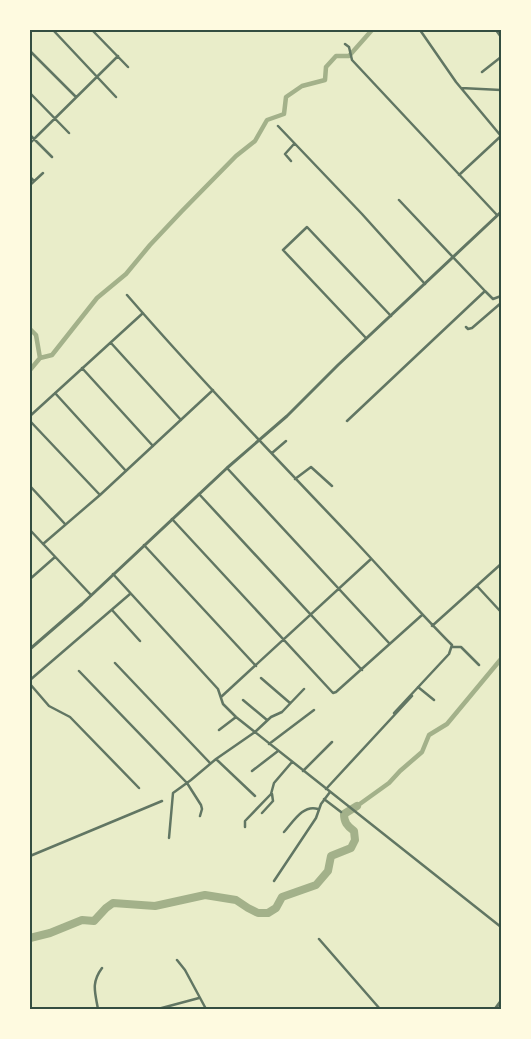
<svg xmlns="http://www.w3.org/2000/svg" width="531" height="1039" font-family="'PT Sans',sans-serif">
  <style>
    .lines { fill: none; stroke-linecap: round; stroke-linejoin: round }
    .canal { stroke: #a3b18a; stroke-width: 4.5 }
    .river { stroke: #a3b18a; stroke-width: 8 }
    .minor { stroke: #617663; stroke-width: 2.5 }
    .tertiary { stroke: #617663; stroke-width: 3 }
    .neatline { fill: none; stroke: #344e41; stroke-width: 2 }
  </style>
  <rect width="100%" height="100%" fill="#e9edc9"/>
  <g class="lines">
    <path class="canal" d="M30 329 36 335 40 358
      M30 370 40 358 52 355 97 298 126 274 150 245 182 211 236 156 255 141 267 120 284 114 286 97 302 86 325 80 326 67 336 56H349L372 30
      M357 806 389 783 400 771 422 752 429 735 447 724 501 659"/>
    <path class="river" d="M30 938 50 933 82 920 94 921 106 908 113 903 155 906 205 895 236 900 248 908 258 913H268L276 908 282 897 316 885 328 871 331 856 351 848 355 840 354 831C347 826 344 822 344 814L357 806"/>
    <path class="minor" d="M53 30 116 97
      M92 30 128 67
      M420 30 456 82 501 136 459 175
      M496 30 501 37
      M345 44 349 47 352 60 497 215
      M30 51 76 97
      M482 72 501 57
      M461 88 501 90
      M30 93 69 133
      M278 126 362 214 425 284
      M30 135 52 157
      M30 143 118 56
      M291 161 285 154 294 144
      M30 177 34 181
      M30 185 43 173
      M399 200 485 291 493 299 501 296
      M127 295C200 379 277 459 354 540 387 575 418 611 452 645L449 654 394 713
      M466 327 468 329 472 328 501 303
      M366 338 283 250 307 227 391 316
      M111 343 181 420
      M82 368 153 446
      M55 393 126 471
      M30 416 143 313
      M30 421 100 495
      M347 421 485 291
      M272 453 286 441
      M227 468 389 643
      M295 479 311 467 332 486
      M30 486 65 524
      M199 494 362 670
      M172 519 333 693 336 692 422 615
      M30 530 91 595
      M43 544 100 495 213 390
      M144 545 256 666
      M113 574 218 689 223 704 236 717 501 927
      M30 579 55 557
      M477 586 501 612
      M112 610 140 641
      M432 626 501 564
      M453 647H461L479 665
      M115 663 210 763
      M79 671 187 783 201 805 202 809 200 816
      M261 678 290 703
      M30 680 130 594
      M30 684 49 706 70 717 139 788
      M418 687 434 700
      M221 697 371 559
      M243 700 267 720
      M219 730 236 717
      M269 744 314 710
      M216 759 255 796
      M252 771 278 751
      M303 771 332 742
      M326 789 412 696
      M324 799 341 812
      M262 813 273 801 272 794
      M245 827V821L271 794 274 783 292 762
      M284 832C293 822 303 804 318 809
      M169 838 173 793 191 780 216 759 255 732 271 717 282 712 304 689
      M30 856 162 801
      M274 881 316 818 321 804 330 792
      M319 939 380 1009
      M177 960 185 970 206 1009
      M98 1009C95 992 91 983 102 968
      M158 1009 199 998"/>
    <path class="tertiary" d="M30 649 82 604 227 468 287 416 338 365 501 212
      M495 1009 501 1001"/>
  </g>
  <rect width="531" height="1039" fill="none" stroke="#fefae0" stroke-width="62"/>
  <rect x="31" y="31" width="469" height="977" class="neatline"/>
</svg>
